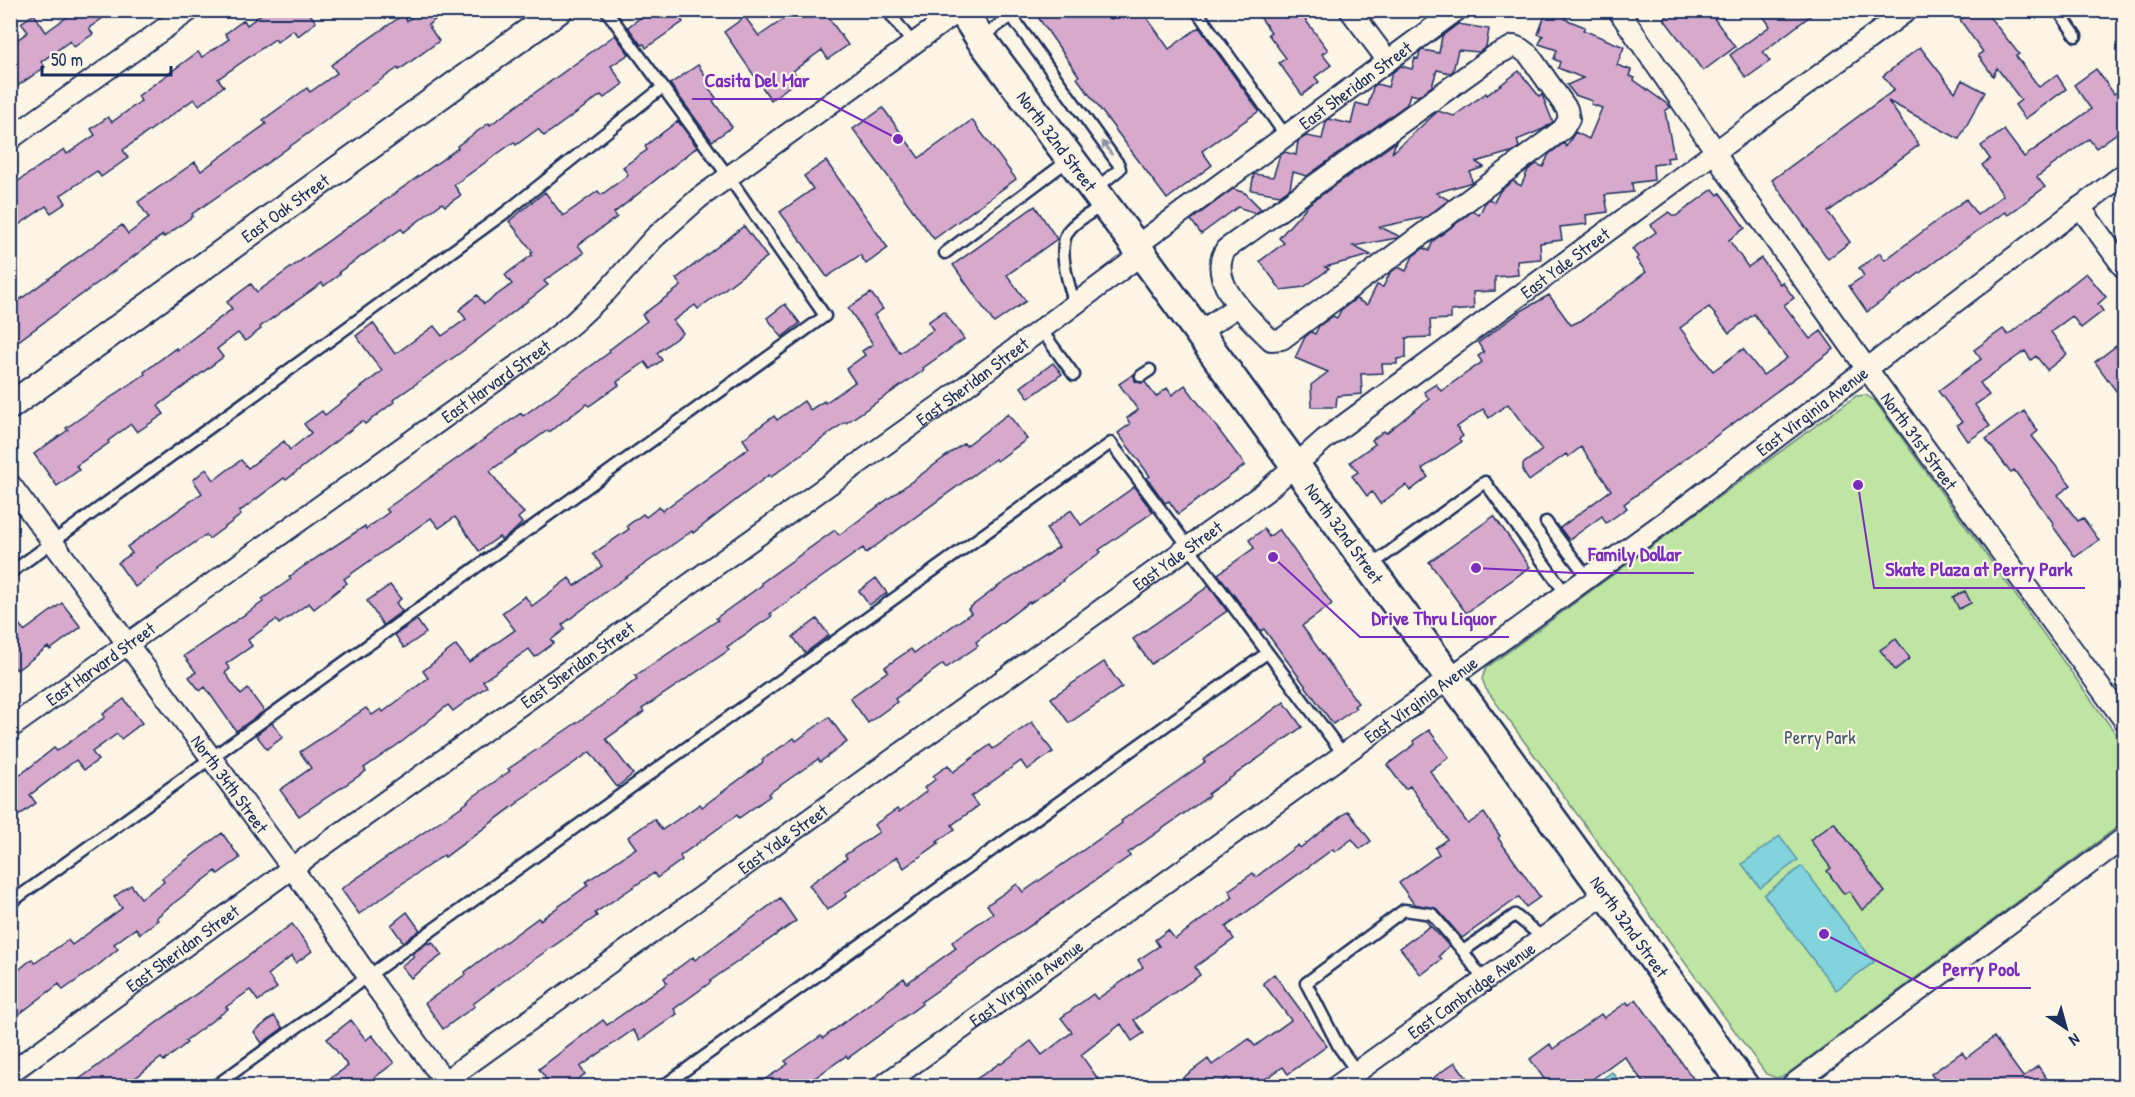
<svg xmlns="http://www.w3.org/2000/svg" width="2135" height="1097" font-family="'Patrick Hand',sans-serif">
  <style>
    .green { fill: #bee6a2; stroke: #6c8a80; stroke-width: 1.5 }
    .water { fill: #82d3db; stroke: #5991a9; stroke-width: 1.5 }
    .building { fill: #d6a9cd; stroke: #1b2f5e; stroke-width: 1.5; fill-rule: evenodd }
    .lines { fill: none; stroke-linecap: round; stroke-linejoin: round }
    .service-casing { stroke: #1b2f5e; stroke-width: 15 }
    .minor-casing { stroke: #1b2f5e; stroke-width: 24 }
    .tertiary-casing { stroke: #1b2f5e; stroke-width: 30 }
    .secondary-casing { stroke: #1b2f5e; stroke-width: 33 }
    .service { stroke: #fcf5e5; stroke-width: 10 }
    .minor { stroke: #fcf5e5; stroke-width: 20 }
    .tertiary { stroke: #fcf5e5; stroke-width: 26 }
    .secondary { stroke: #fcf5e5; stroke-width: 28 }
    .oneway { fill: #8c92a2 }
    .labels { text-anchor: middle; dominant-baseline: central; stroke-width: 4.5; stroke-linejoin: round; paint-order: stroke }
    .street-label { font-size: 18px; fill: #1b2f5e; stroke: #fcf5e5 }
    .park-label { font-size: 18px; fill: #3c546c; stroke: #fcf5e5 }
    .leader { fill: none; stroke: #7b2cbf; stroke-width: 2 }
    .callout-dot { fill: #7b2cbf; stroke: #fcf5e5; stroke-width: 2 }
    .callout-label { font-size: 20px; text-anchor: middle; font-weight: bold; fill: #7b2cbf; stroke: #fcf5e5; stroke-width: 4.5; stroke-linejoin: round; paint-order: stroke }
  </style>
  <rect width="100%" height="100%" fill="#fcf5e5"/>
  <filter id="ink" filterUnits="userSpaceOnUse"><feTurbulence type="fractalNoise" baseFrequency=".0167" numOctaves="2"/><feDisplacementMap in="SourceGraphic" scale="12" xChannelSelector="R" yChannelSelector="G"/><feConvolveMatrix kernelMatrix="1 2 1 2 8 2 1 2 1" color-interpolation-filters="sRGB"/></filter>
  <g filter="url(#ink)">
    <path class="green" d="M1866 395 1875 401 2124 745V822L1786 1075 1776 1078 1766 1074 1486 689 1482 679 1486 668 1856 396Z"/>
    <path class="water" d="M1780 836 1798 860 1760 888 1742 864Z
      M1802 866 1874 962 1836 990 1764 895Z
      M1612 1072 1623 1086H1592Z"/>
    <path class="building" d="M77 10H114L89 28 93 34 74 47 70 41 41 62 45 67 10 91V45L28 32 21 23 34 14 46 32Z
      M267 10H307L316 22 298 36 293 30 277 42 275 39 218 79 224 86 199 105 194 99 123 150 128 158 101 177 97 171 61 195 66 203 51 213 46 206 10 231V187L64 149 67 154 95 135 91 129 108 117 112 122 141 101 138 96 198 52 202 57 229 39 225 34 244 20 247 25Z
      M421 10H448L428 25 439 41 399 70 398 68 346 104 347 105 241 182 240 181 192 214 193 216 164 237 163 235 10 347V307L122 225 128 234 149 218 138 202 195 162 201 171 266 124 263 120 292 99 307 88 310 92 337 73 331 65 403 15 407 21Z
      M650 10H675L683 22 646 48 644 44 641 45 628 27Z
      M797 10H823L848 45 828 59 822 50 793 71 799 79 771 100 724 32 745 17 759 36Z
      M1033 10H1098L1103 17 1107 14 1111 19 1123 10H1132L1137 17 1143 12 1169 49 1199 27 1259 111 1202 151 1212 165 1167 199 1077 78 1079 76Z
      M1255 10H1298L1328 50 1322 54 1331 65 1315 77 1319 82 1302 95 1279 63 1286 58 1268 34 1271 32Z
      M1547 10H1568L1565 19 1585 27 1583 30 1624 47 1617 65 1631 70 1629 76 1635 78 1634 80 1671 107 1665 111 1674 157 1667 158 1668 163 1653 165 1654 180 1632 183 1633 192 1605 195 1608 212 1586 215 1587 224 1560 227 1562 240 1540 243 1541 259 1517 261 1518 275 1495 277V291L1473 292 1474 309 1451 311V319L1430 320 1431 337 1406 338V358L1397 359V364H1382L1383 373 1361 374 1362 394 1337 396 1336 407H1312L1311 385 1328 372 1295 358 1305 337 1311 332 1315 334 1319 326 1333 316 1337 318 1341 310 1356 299 1367 305 1377 285 1383 287 1390 273 1398 267 1406 271 1413 256 1424 248 1429 251 1433 241 1473 211 1479 215 1486 201 1489 199 1494 202 1500 191 1513 181 1521 186 1528 170 1537 164 1543 167 1549 154 1564 143 1566 147 1575 132 1589 139 1602 108 1591 104 1592 101 1575 95 1567 85 1583 78 1558 68 1560 62 1554 59 1557 50 1539 44 1543 36 1538 34Z
      M1675 10H1708L1735 47 1703 71 1664 19Z
      M1759 10H1818L1763 52 1770 61 1746 78 1730 55 1770 26Z
      M1973 10H1984L2019 54 2016 56 2039 87 2057 75 2066 89 2025 119 2015 105 2021 100 1997 68 1993 76 1978 55 1983 52 1960 20Z
      M1458 24 1489 29 1486 47 1479 52 1458 50 1453 71 1450 73 1437 70 1432 86 1418 96 1410 94 1407 104 1307 176 1293 172 1290 188 1280 195 1251 190 1254 174 1273 177 1280 155 1285 152 1296 155 1298 141 1306 136 1322 139 1326 122 1329 119 1351 124 1356 103 1368 106 1373 87 1377 84 1388 87 1392 73 1401 66 1412 69 1415 58 1418 59 1420 52 1423 50 1439 53 1442 36Z
      M615 35 629 54 611 66 623 84 604 98 601 95 544 136 538 129 516 145 514 142 454 185 461 195 445 206 442 203 404 232 401 229 339 272 340 274 324 286 322 283 260 327 261 329 245 341 238 333 217 349 223 357 158 406 164 414 137 432 131 424 108 441 109 443 76 466 79 470 57 486 34 454 68 430 66 428 145 374 144 372 176 348 177 350 232 309 227 302 251 284 257 292 458 148 457 146 489 123 490 125Z
      M1920 47 1955 92 1962 80 1985 92 1959 139 1888 101 1919 145 1828 212 1850 242 1828 259 1772 180 1894 90 1883 76Z
      M698 65 710 82 706 84 716 98 713 101 732 127 712 141 670 84Z
      M2096 69 2114 94 2124 86V128L2096 148 2089 139 2037 177 2045 187 2008 215 2005 212 1963 241 1867 312 1849 286 1864 276 1859 268 1880 253 1885 260 1966 199 1977 215 2003 195 1982 165 1990 159 1981 146 2004 130 2024 157 2091 109 2074 85Z
      M1519 71 1539 96 1542 95 1553 122 1543 129 1517 140 1519 147 1514 151 1476 162 1484 167 1470 172 1472 182 1436 193 1449 200 1426 217 1380 227 1399 236 1397 238 1353 246 1371 255 1325 267 1329 269 1304 287 1281 290 1260 261 1284 243 1279 238 1309 204 1396 142 1392 153 1438 111 1454 116 1486 93 1487 95Z
      M883 108 919 158 972 120 1016 179 934 239 853 129Z
      M678 121 697 147 614 213 617 217 578 245 584 253 544 281 548 285 467 348 393 400 394 402 365 424 362 421 286 480 284 478 239 512 241 515 209 539 206 535 158 568 159 569 135 587 118 563 132 553 127 547 202 493 193 480 206 469 214 480 241 460 248 468 284 441 290 450 311 433 304 424 322 411 325 415 382 371 356 336 373 323 395 354 434 326 442 336 466 319 459 310 477 295 484 304 512 284 505 275 532 255 531 253 533 252 509 221 545 192 563 216 598 191 601 195 628 175 623 167 647 150 645 146Z
      M826 161 888 248 866 264 860 255 827 277 780 212 813 189 804 176Z
      M1233 189 1245 193 1261 209 1255 213 1238 207 1201 234 1191 220Z
      M1713 189 1718 195 1720 193 1745 228 1729 240 1748 267 1761 258 1780 284 1782 282 1794 298 1784 305 1810 339 1821 331 1834 349 1624 504 1627 508 1606 523 1602 516 1569 540 1560 528 1611 490 1581 447 1568 457 1566 454 1529 481 1523 472V464L1542 450 1508 404 1489 418 1483 409 1457 427 1463 436 1459 439 1461 442 1422 469 1428 477 1410 491 1406 485 1380 504 1372 492 1367 496 1352 476 1358 472 1350 462 1375 444 1372 440 1384 431 1386 433 1429 399 1424 392 1436 384 1441 391 1482 362 1478 356 1484 352 1478 343 1523 310 1549 295 1571 325 1582 320 1646 272 1636 259 1638 257 1632 249 1656 232 1651 225 1669 212 1673 216H1676ZM1709 307 1729 333 1754 314 1787 358 1763 375 1743 349 1713 371 1680 328Z
      M1035 206 1057 239 1007 275 1026 301 994 323 953 265Z
      M744 226 767 257 698 309 695 305 673 321 683 333 657 353 662 360 650 369 645 362 617 382 619 385 589 406 587 404 549 432 548 430 490 471 508 497 524 513 518 518 522 523 515 530 502 540 499 537 479 551 455 517 439 528 431 518 344 579 347 583 314 609 309 603 279 624 276 620 248 640 252 646 226 664 230 669 225 673 241 695 248 689 264 711 236 731 205 687 200 691 189 677 196 672 184 656 263 602 262 599 291 579 289 577 304 566 365 526 366 529 389 512 386 509 521 413 523 416 610 352 609 350 647 321 642 315 681 286 676 279Z
      M2086 273 2106 297 2098 304 2103 311 2081 328 2072 316 2051 332 2067 354 2047 370 2036 356 2031 360 2025 351 1980 383 1989 395 1975 405 1990 426 1968 441 1957 425 1962 422 1938 391 1981 359 1974 350 2003 329 2008 335Z
      M871 293 883 309 874 315 900 353 933 330 928 322 944 311 964 339 923 368 924 370 846 423 845 422 771 477 769 475 693 533 692 531 608 590 562 625 565 629 551 640 554 643 535 657 529 649 483 681 487 686 453 711 448 705 403 741 364 768 366 771 299 816 280 790 311 768 300 752 366 708 372 715 381 709 383 712 428 678 423 671 456 645 469 662 515 630 502 613 525 596 532 606 569 578 575 586 602 566 593 554 629 529 627 526 643 514 646 517 659 507 662 511 749 448 743 439 774 416 777 420 804 401 810 410 824 401 825 403 855 382 846 369 865 355 862 351 873 344 848 308Z
      M785 304 800 323 782 337 767 318Z
      M2124 340V402L2095 362Z
      M1053 363 1062 374 1029 398 1021 387Z
      M1134 374 1135 381 1141 383 1145 382 1156 397 1167 388 1172 395 1185 385 1245 465 1178 514 1169 501 1165 503 1147 478 1150 476 1118 433 1130 424 1127 418 1138 410 1119 384Z
      M2024 411 2038 431 2032 436 2071 485 2058 495 2078 521 2083 518 2099 540 2075 557 2052 525 2054 524 2014 470 2011 473 1986 439Z
      M1008 414 1027 439 997 461 995 459 866 553 863 548 770 614 772 616 727 647 729 650 642 709 644 712 606 739 633 774 617 787 590 752 518 801 519 802 445 857 444 855 400 885 359 914 341 889 468 802 467 801 510 771 508 769 594 711 637 679 635 676 718 620 716 618 762 585 761 583 835 530 839 535 964 443 966 446Z
      M1134 487 1153 512 1099 550 1101 552 1062 580 1063 581 1030 603 1029 602 976 642 978 646 946 668 943 664 895 699 897 702 868 723 850 698 888 671 885 667 911 649 914 653 971 613 968 609 1000 585 1059 547 1046 529 1071 510 1081 525Z
      M1494 516 1530 567 1466 613 1429 562Z
      M1264 529 1269 537 1279 529 1332 604 1302 626 1358 703 1354 706 1356 708 1333 724 1264 629 1261 631 1218 574 1254 548 1249 540Z
      M876 578 887 593 869 605 859 591Z
      M390 585 401 599 396 603 402 611 383 625 367 601Z
      M1209 586 1227 611 1151 664 1133 639Z
      M1965 591 1971 603 1959 609 1953 597Z
      M62 603 81 627 50 650 48 647 17 670 10 662V631L19 624 24 631Z
      M817 619 829 635 805 653 793 637Z
      M417 620 426 633 404 648 395 635Z
      M1896 639 1910 658 1895 670 1880 650Z
      M1104 662 1122 687 1069 723 1051 698Z
      M124 699 142 723 121 739 117 734 92 752 98 760 84 770 76 760 30 795 36 803 10 822V783L54 748 57 751 105 717 103 714Z
      M1284 702 1302 727 1208 794 1209 796 1128 853 1130 856 921 1002 922 1004 848 1058 846 1056 803 1086H755L788 1064 785 1061 821 1036 823 1038 904 978 907 983 956 948 952 942 993 913 987 905 1017 884 1023 892 1122 823 1121 821 1205 762 1203 760Z
      M829 717 847 742 820 762 818 759 768 794 770 796 739 818 737 815 680 856 682 860 657 878 654 873 595 913 597 916 513 974 473 1004 475 1006 443 1029 425 1003 466 974 465 972 508 940 538 918 540 920 588 885 586 882 636 848 628 837 654 819 662 830 700 804 702 807 763 762 762 760 794 738 796 741Z
      M1032 722 1053 752 1027 770 1021 761 971 797 978 806 952 825 955 829 937 842 939 843 904 868 897 857 845 893 847 896 827 910 809 885 847 858 845 855 879 832 874 825 897 809 899 812 927 791 924 788 936 779 933 776 948 765 953 772 990 745 993 749Z
      M272 723 283 737 267 749 256 735Z
      M1429 730 1449 757 1430 771 1468 824 1484 813 1500 836 1498 838 1540 897 1526 907 1519 897 1462 938 1437 909 1414 904 1399 883 1439 854 1435 848 1447 839 1410 786 1405 789 1387 765 1415 744 1413 741Z
      M1348 811 1371 841 1360 849 1352 839 1335 852 1333 849 1226 927 1234 939 1195 967 1200 975 1134 1020 1144 1033 1132 1041 1121 1024 1081 1055 1103 1086H1026L1021 1081 1013 1086H966L1000 1063 1001 1064 1031 1041 1042 1055 1072 1032 1061 1018 1093 994 1097 999 1143 967 1138 960 1159 946 1155 940 1168 930 1175 939 1233 897 1229 890 1253 873 1256 877 1298 845 1300 848Z
      M1834 822 1885 892 1862 910 1849 891 1844 894 1827 871 1831 868 1810 840Z
      M222 833 240 858 218 874 216 871 170 906 156 918 158 920 140 934 136 928 114 944 118 949 96 967 63 990 59 984 10 1021 11 976 32 959 35 963 68 940 72 945 122 908 114 897 131 885 141 898 164 882 162 878Z
      M780 898 796 921 710 981 711 982 674 1009 677 1014 640 1040 633 1030 580 1067 585 1074 568 1086H551L539 1069 603 1020 607 1025 667 983 664 978 693 957 695 960Z
      M407 912 420 930 403 942 391 925Z
      M1426 921 1449 946 1439 956 1442 959 1421 975 1400 948 1430 926Z
      M292 924 312 951 296 963 292 956 268 975 277 988 258 1001 250 990 226 1007 228 1009 185 1041 187 1043 164 1061 161 1058 125 1086 118 1080 109 1086H70Z
      M429 942 430 944 432 942 442 955 411 978 401 966 414 956 412 954Z
      M1274 974 1327 1046 1288 1074 1283 1067 1255 1086H1234L1227 1078 1216 1086H1172L1208 1059 1212 1065 1249 1039 1255 1046 1291 1020 1263 983Z
      M1636 999 1695 1081 1688 1086H1646L1624 1056 1583 1086H1549L1530 1059 1550 1044 1553 1049 1601 1014 1604 1018 1627 1002 1629 1005Z
      M274 1016 283 1028 262 1043 254 1032Z
      M351 1020 366 1040 372 1035 394 1063 363 1086H319L348 1066 327 1039Z
      M1994 1037 2023 1077 2038 1066 2052 1086H1939L1931 1074 1962 1052 1966 1058Z
      M1455 1062 1473 1086H1422Z"/>
    <g class="lines">
      <defs>
        <path id="service" d="M894 10 891 15 913 44
          M1007 10 1119 165 1120 169 1094 190
          M1196 10 1286 136
          M2058 10 2076 36
          M982 37 1011 16
          M945 253 1070 159
          M1075 305C1069 285 1056 248 1069 230 1077 219 1094 212 1104 204
          M1041 330 1074 375
          M1141 376 1150 370
          M1546 522 1588 578
          M1369 567 1485 482 1566 594
          M10 573 506 212 663 87
          M10 903 825 316 728 176 606 10
          M1484 981 1463 951 1515 915 1543 938
          M1357 1072 1339 1047 1306 983 1404 910 1432 914 1463 951
          M215 1086 1111 443 1344 755
          M663 1086 1267 653"/>
        <g id="minor">
          <path d="M1350 10 1388 61"/>
          <path id="s1" d="M1618 10 1717 153 1724 168 1867 369 2124 720"/>
          <path d="M1514 46 1521 49 1529 55 1567 109 1569 119 1563 129 1282 339 1271 340C1250 319 1205 281 1226 249L1494 56Z"/>
          <path d="M10 139 190 10"/>
          <path d="M2080 207 2124 268"/>
          <path id="s2" d="M1136 246 1457 10"/>
          <path d="M1198 333 1238 306"/>
          <path id="s3" d="M10 484 292 868 368 976 448 1086"/>
          <path id="s4" d="M10 728 547 344 573 323 606 292 654 238 699 198 960 10"/>
          <path id="s5" d="M10 1073 292 868 939 406 1142 254"/>
          <path id="s6" d="M438 1086 1265 492 1325 439 1908 10"/>
          <path id="s7" d="M882 1086 1475 660 1674 515 2124 174"/>
          <path id="s8" d="M1337 1086 1606 893"/>
          <path d="M1791 1086 2124 838"/>
        </g>
        <g id="tertiary">
          <path id="s9" d="M10 406 559 10"/>
        </g>
        <g id="secondary">
          <path id="s10" d="M962 10 980 38 1136 246 1606 893 1744 1086"/>
        </g>
      </defs>
      <use href="#service" class="service-casing"/>
      <use href="#minor" class="minor-casing"/>
      <use href="#tertiary" class="tertiary-casing"/>
      <use href="#secondary" class="secondary-casing"/>
      <use href="#service" class="service"/>
      <use href="#minor" class="minor"/>
      <use href="#tertiary" class="tertiary"/>
      <use href="#secondary" class="secondary"/>
    </g>
    <defs><path id="oneway-solid" d="M-6-.8H1V-3.2L6.5 0L1 3.2V.8H-6Z" transform="scale(1.5)"/></defs>
    <use class="oneway" href="#oneway-solid" transform="translate(1107 148) rotate(-126)"/>
  </g>
  <g class="labels">
    <g class="street-label">
      <text stroke="none"><textPath href="#s2" startOffset="272">East Sheridan Street</textPath></text>
      <text stroke="none"><textPath href="#s10" startOffset="162">North 32nd Street</textPath></text>
      <text stroke="none"><textPath href="#s9" startOffset="339">East Oak Street</textPath></text>
      <text stroke="none"><textPath href="#s6" startOffset="1396">East Yale Street</textPath></text>
      <text stroke="none"><textPath href="#s4" startOffset="597">East Harvard Street</textPath></text>
      <text stroke="none"><textPath href="#s5" startOffset="1185">East Sheridan Street</textPath></text>
      <text stroke="none"><textPath href="#s7" startOffset="1149">East Virginia Avenue</textPath></text>
      <text stroke="none"><textPath href="#s1" startOffset="526">North 31st Street</textPath></text>
      <text stroke="none"><textPath href="#s10" startOffset="648">North 32nd Street</textPath></text>
      <text stroke="none"><textPath href="#s6" startOffset="910">East Yale Street</textPath></text>
      <text stroke="none"><textPath href="#s4" startOffset="111">East Harvard Street</textPath></text>
      <text stroke="none"><textPath href="#s5" startOffset="699">East Sheridan Street</textPath></text>
      <text stroke="none"><textPath href="#s7" startOffset="663">East Virginia Avenue</textPath></text>
      <text stroke="none"><textPath href="#s3" startOffset="372">North 34th Street</textPath></text>
      <text stroke="none"><textPath href="#s6" startOffset="424">East Yale Street</textPath></text>
      <text stroke="none"><textPath href="#s10" startOffset="1134">North 32nd Street</textPath></text>
      <text stroke="none"><textPath href="#s5" startOffset="213">East Sheridan Street</textPath></text>
      <text stroke="none"><textPath href="#s7" startOffset="177">East Virginia Avenue</textPath></text>
      <text stroke="none"><textPath href="#s8" startOffset="165">East Cambridge Avenue</textPath></text>
    </g>
    <g class="park-label">
      <text x="1820" y="737">Perry Park</text>
    </g>
  </g>
  <path class="leader" d="M898 139L821 99H692M1476 568L1576 573H1694M1858 485L1874 588H2085M1273 557L1360 637H1509M1824 934L1930 988H2031"/>
  <g class="callout-dot">
    <circle cx="898" cy="139" r="6"/>
    <circle cx="1476" cy="568" r="6"/>
    <circle cx="1858" cy="485" r="6"/>
    <circle cx="1273" cy="557" r="6"/>
    <circle cx="1824" cy="934" r="6"/>
  </g>
  <g class="callout-label">
    <text x="757" y="87">Casita Del Mar</text>
    <text x="1635" y="561">Family Dollar</text>
    <text x="1979" y="576">Skate Plaza at Perry Park</text>
    <text x="1434" y="625">Drive Thru Liquor</text>
    <text x="1981" y="976">Perry Pool</text>
  </g>
  <rect width="2135" height="1097" fill="none" stroke="#fcf5e5" stroke-width="36"/>
  <rect x="18" y="18" width="2099" height="1061" fill="none" stroke="#1b2f5e" stroke-width="2" filter="url(#ink)"/>
  <g transform="translate(2066 1028) rotate(144)" stroke="#fcf5e5" stroke-width="4.5" paint-order="stroke">
  <path d="M0-4.5L10 22L0 15L-10 22Z" fill="#1b2f5e"/>
  <text y="-9" font-size="16" font-weight="bold" text-anchor="middle" fill="#1b2f5e">N</text>
  </g>
  <path d="M42 66v9h129v-9" fill="none" stroke="#1b2f5e" stroke-width="3"/>
  <text x="51" y="66" font-size="18" fill="#1b2f5e" stroke="#fcf5e5" stroke-width="4.5" paint-order="stroke">50 m</text>
</svg>
